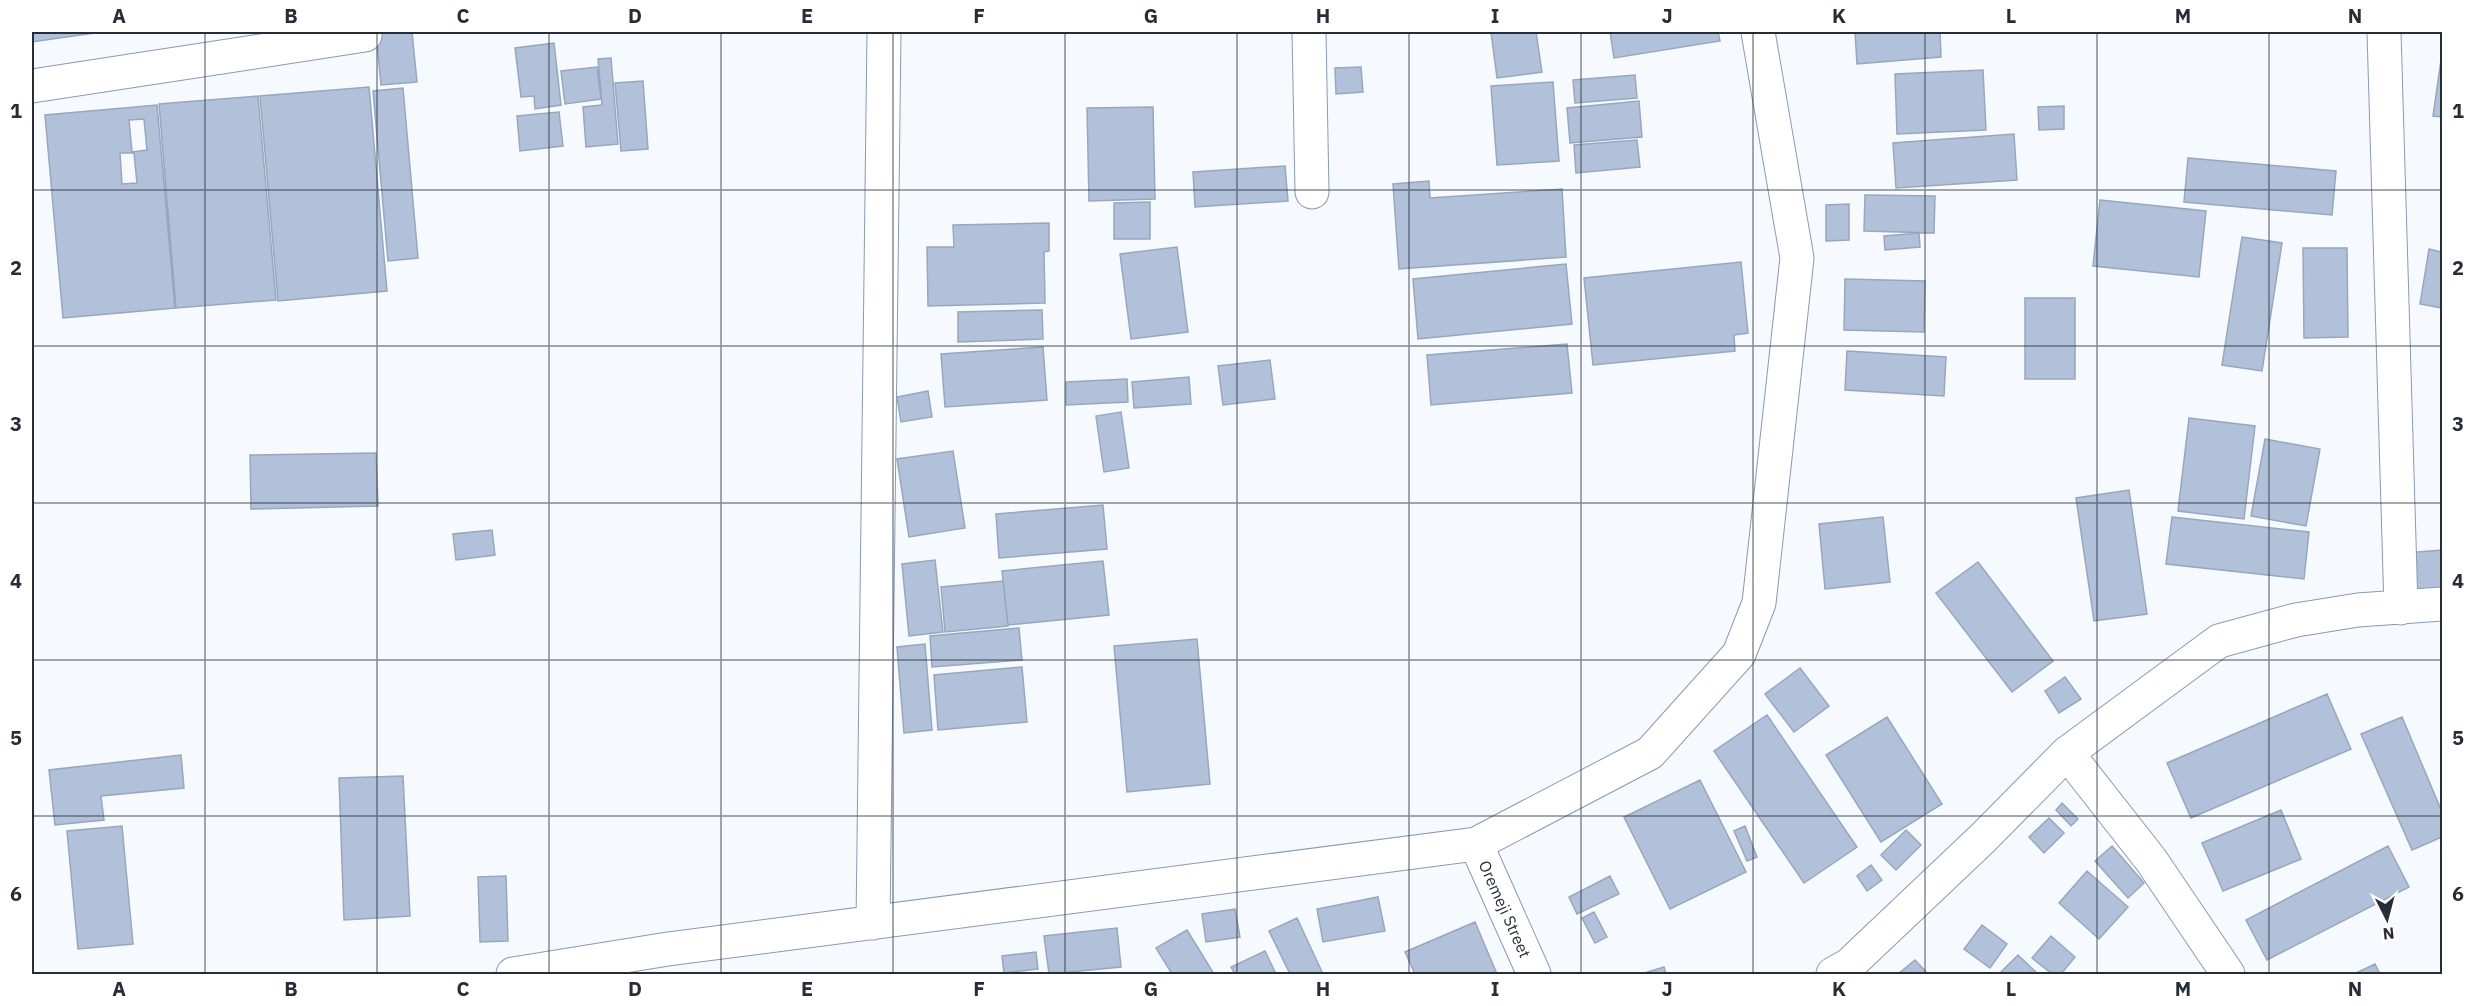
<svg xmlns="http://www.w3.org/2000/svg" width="2474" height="1006" font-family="'IBM Plex Sans',sans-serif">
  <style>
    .building { fill: #b0c1d9; stroke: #97a7be; stroke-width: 1.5; fill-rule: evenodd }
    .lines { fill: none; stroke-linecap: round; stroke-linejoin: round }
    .minor-casing { stroke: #8a9ab1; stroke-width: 35 }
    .minor { stroke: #fff; stroke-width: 33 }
    .grid { fill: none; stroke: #272d37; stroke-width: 1.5; stroke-opacity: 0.55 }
    .labels { text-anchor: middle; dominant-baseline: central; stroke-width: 4.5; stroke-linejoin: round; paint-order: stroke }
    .street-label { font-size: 16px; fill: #272d37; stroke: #fff }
    .neatline { fill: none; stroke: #272d37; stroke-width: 2 }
    .grid-label { font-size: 20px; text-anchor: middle; font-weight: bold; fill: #272d37 }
  </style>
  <rect width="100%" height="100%" fill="#f6f9fe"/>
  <path class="building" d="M32 32H102L32 42Z
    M376 32H412L417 82 381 85Z
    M1491 32H1536L1542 72 1497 78Z
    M1610 32H1718L1720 41 1614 58Z
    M1855 32H1940L1941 57 1857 64Z
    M554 43 561 105 535 109 534 96 521 97 515 48Z
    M2442 53V117L2433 116Z
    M611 58 618 144 586 147 583 107 602 105 598 59Z
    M597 67 601 99 565 104 561 71Z
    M1361 67 1363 92 1336 94 1335 68Z
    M1983 70 1986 130 1897 134 1895 74Z
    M1635 75 1637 98 1575 103 1573 80Z
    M643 81 648 149 621 151 615 83Z
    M1553 82 1559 161 1497 165 1491 86Z
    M369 87 387 291 278 301 260 96Z
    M403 88 418 258 388 261 373 91Z
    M258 96 276 300 176 308 159 104Z
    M1639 101 1642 137 1570 143 1567 108Z
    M157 105 175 308 63 318 45 115ZM144 119 147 150 132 152 129 120ZM120 153H134L137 183 122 184Z
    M2064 106V129L2039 130 2038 107Z
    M1153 107 1155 199 1089 201 1087 108Z
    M559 112 563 146 520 151 517 116Z
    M2014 134 2017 180 1896 188 1893 143Z
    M1637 140 1640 167 1576 173 1574 145Z
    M2188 158 2336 171 2332 215 2184 202Z
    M1285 166 1288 201 1195 207 1193 172Z
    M1429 181 1430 198 1562 189 1566 257 1399 269 1393 184Z
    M1865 195 1935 196 1934 233 1864 231Z
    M2100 200 2206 211 2199 277 2093 266Z
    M1150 202V239H1114V203Z
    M1849 204V240L1826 241V205Z
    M1049 223V251L1044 252 1045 303 928 306 927 247H954L953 225Z
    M1919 233 1920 247 1885 250 1884 236Z
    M2242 237 2282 243 2262 371 2222 365Z
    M1177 247 1188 332 1131 339 1120 254Z
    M2303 248H2347L2348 337 2304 338Z
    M2429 249 2442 252V308L2420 304Z
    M1741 262 1748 333 1734 335 1735 351 1593 365 1584 278Z
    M1566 264 1572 324 1418 339 1413 279Z
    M1845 279 1925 281 1924 332 1844 330Z
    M2025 298H2075V379H2025Z
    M1042 310 1043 339 958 342V312Z
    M1567 344 1572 393 1431 405 1427 355Z
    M1043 347 1047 400 945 407 941 354Z
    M1847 351 1946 357 1944 396 1845 390Z
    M1270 360 1275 399 1223 405 1218 366Z
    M1189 377 1191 404 1134 408 1132 382Z
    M1127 379 1128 402 1066 405V382Z
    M928 391 932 417 901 422 897 397Z
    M1121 412 1129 468 1104 472 1096 416Z
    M2189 418 2255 426 2244 519 2178 511Z
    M2265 439 2320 449 2306 526 2251 516Z
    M953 451 965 528 909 537 897 459Z
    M376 453 378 506 251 509 250 455Z
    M2129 490 2147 614 2094 621 2076 498Z
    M1103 505 1107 549 999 558 996 514Z
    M1883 517 1890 582 1825 589 1819 524Z
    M2172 517 2309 532 2304 579 2166 564Z
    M492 530 495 555 456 560 453 534Z
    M2442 550V589L2407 591 2405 553Z
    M935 560 943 632 909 636 902 564Z
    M1103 561 1109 615 1008 625 1002 571Z
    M1978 562 2053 661 2012 692 1936 593Z
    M1003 581 1008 626 945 632 941 587Z
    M1019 628 1022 660 932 667 930 636Z
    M1197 639 1210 784 1127 792 1114 646Z
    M925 644 932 730 904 733 897 647Z
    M1022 667 1027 722 938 730 934 675Z
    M1800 668 1829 706 1794 732 1765 694Z
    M2065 677 2081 699 2059 713 2045 691Z
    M2327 694 2351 749 2191 818 2167 763Z
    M1767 715 1857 847 1804 883 1714 751Z
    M1887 717 1942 804 1881 842 1826 755Z
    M2402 717 2442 812V837L2412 850 2361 734Z
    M181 755 184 788 101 796 104 820 55 825 49 770Z
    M403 776 410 916 344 920 339 778Z
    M1700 780 1746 872 1670 909 1624 817Z
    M2062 803 2078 819 2071 826 2056 810Z
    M2281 810 2301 859 2223 891 2202 843Z
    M2049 818 2064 833 2044 853 2029 837Z
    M122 826 133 944 78 949 67 831Z
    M1745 826 1757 857 1747 861 1734 831Z
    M1906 830 1921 845 1896 870 1881 855Z
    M2112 846 2144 883 2128 898 2095 861Z
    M2388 846 2409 887 2267 960 2246 920Z
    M1871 865 1882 880 1867 891 1857 876Z
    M2087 871 2128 907 2099 939 2059 903Z
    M506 876 508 941 480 942 478 877Z
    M1610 876 1619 894 1577 914 1569 897Z
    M1378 897 1385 931 1323 942 1317 909Z
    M1235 909 1240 937 1206 942 1202 914Z
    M1594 912 1607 937 1595 943 1582 918Z
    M1297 918 1323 974H1290L1269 931Z
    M1475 922 1497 974H1415L1405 952Z
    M1982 925 2007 944 1990 968 1964 949Z
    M1117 928 1121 967 1049 974 1044 936Z
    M1187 930 1214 974H1172L1156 948Z
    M2051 936 2075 957 2061 974H2052L2032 958Z
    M1265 951 1276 974H1235L1231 967Z
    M1036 952 1038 969 1004 973 1002 956Z
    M2018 955 2038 974H1999Z
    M1915 960 1928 974H1898Z
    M2375 964 2380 974H2354Z
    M1664 967 1666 974H1644V973Z"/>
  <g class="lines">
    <defs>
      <path id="minor" d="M1309 32 1312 192
        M2384 32 2401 608
        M32 86 365 35
        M2067 753 2151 860 2228 974
        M1476 844 1534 974
        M873 923 884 32
        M513 974 668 949 1476 844 1650 753 1739 654 1759 603 1797 258 1758 32
        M1833 974 1849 965 1983 838 2067 753 2219 641 2296 620 2358 610 2442 604"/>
    </defs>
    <use href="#minor" class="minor-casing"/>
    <use href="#minor" class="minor"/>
  </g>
  <path class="grid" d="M205 32V974M377 32V974M549 32V974M721 32V974M893 32V974M1065 32V974M1237 32V974M1409 32V974M1581 32V974M1753 32V974M1925 32V974M2097 32V974M2269 32V974M32 190H2442M32 346H2442M32 503H2442M32 660H2442M32 816H2442"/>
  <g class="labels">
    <g class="street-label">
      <text transform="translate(1505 909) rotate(66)">Oremeji Street</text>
    </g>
  </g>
  <rect width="2474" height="1006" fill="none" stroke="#ffffff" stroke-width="66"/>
  <g transform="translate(2387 919) rotate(174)" stroke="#ffffff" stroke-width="4.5" paint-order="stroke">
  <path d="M0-4.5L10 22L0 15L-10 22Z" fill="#272d37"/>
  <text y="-9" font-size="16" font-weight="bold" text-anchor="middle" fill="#272d37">N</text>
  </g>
  <rect x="33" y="33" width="2408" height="940" class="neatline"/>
  <g class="grid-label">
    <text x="119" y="23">A</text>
    <text x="291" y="23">B</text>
    <text x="463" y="23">C</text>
    <text x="635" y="23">D</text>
    <text x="807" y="23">E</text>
    <text x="979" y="23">F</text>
    <text x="1151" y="23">G</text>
    <text x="1323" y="23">H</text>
    <text x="1495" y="23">I</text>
    <text x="1667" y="23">J</text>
    <text x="1839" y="23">K</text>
    <text x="2011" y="23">L</text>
    <text x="2183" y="23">M</text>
    <text x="2355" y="23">N</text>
    <text x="16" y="118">1</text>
    <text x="2458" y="118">1</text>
    <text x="16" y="275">2</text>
    <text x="2458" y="275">2</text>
    <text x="16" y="431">3</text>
    <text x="2458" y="431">3</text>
    <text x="16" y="588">4</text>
    <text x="2458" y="588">4</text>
    <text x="16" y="745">5</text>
    <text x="2458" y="745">5</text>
    <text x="16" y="901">6</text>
    <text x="2458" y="901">6</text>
    <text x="119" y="996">A</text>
    <text x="291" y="996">B</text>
    <text x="463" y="996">C</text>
    <text x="635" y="996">D</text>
    <text x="807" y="996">E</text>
    <text x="979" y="996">F</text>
    <text x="1151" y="996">G</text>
    <text x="1323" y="996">H</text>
    <text x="1495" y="996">I</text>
    <text x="1667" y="996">J</text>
    <text x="1839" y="996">K</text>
    <text x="2011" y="996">L</text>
    <text x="2183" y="996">M</text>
    <text x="2355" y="996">N</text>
  </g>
</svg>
